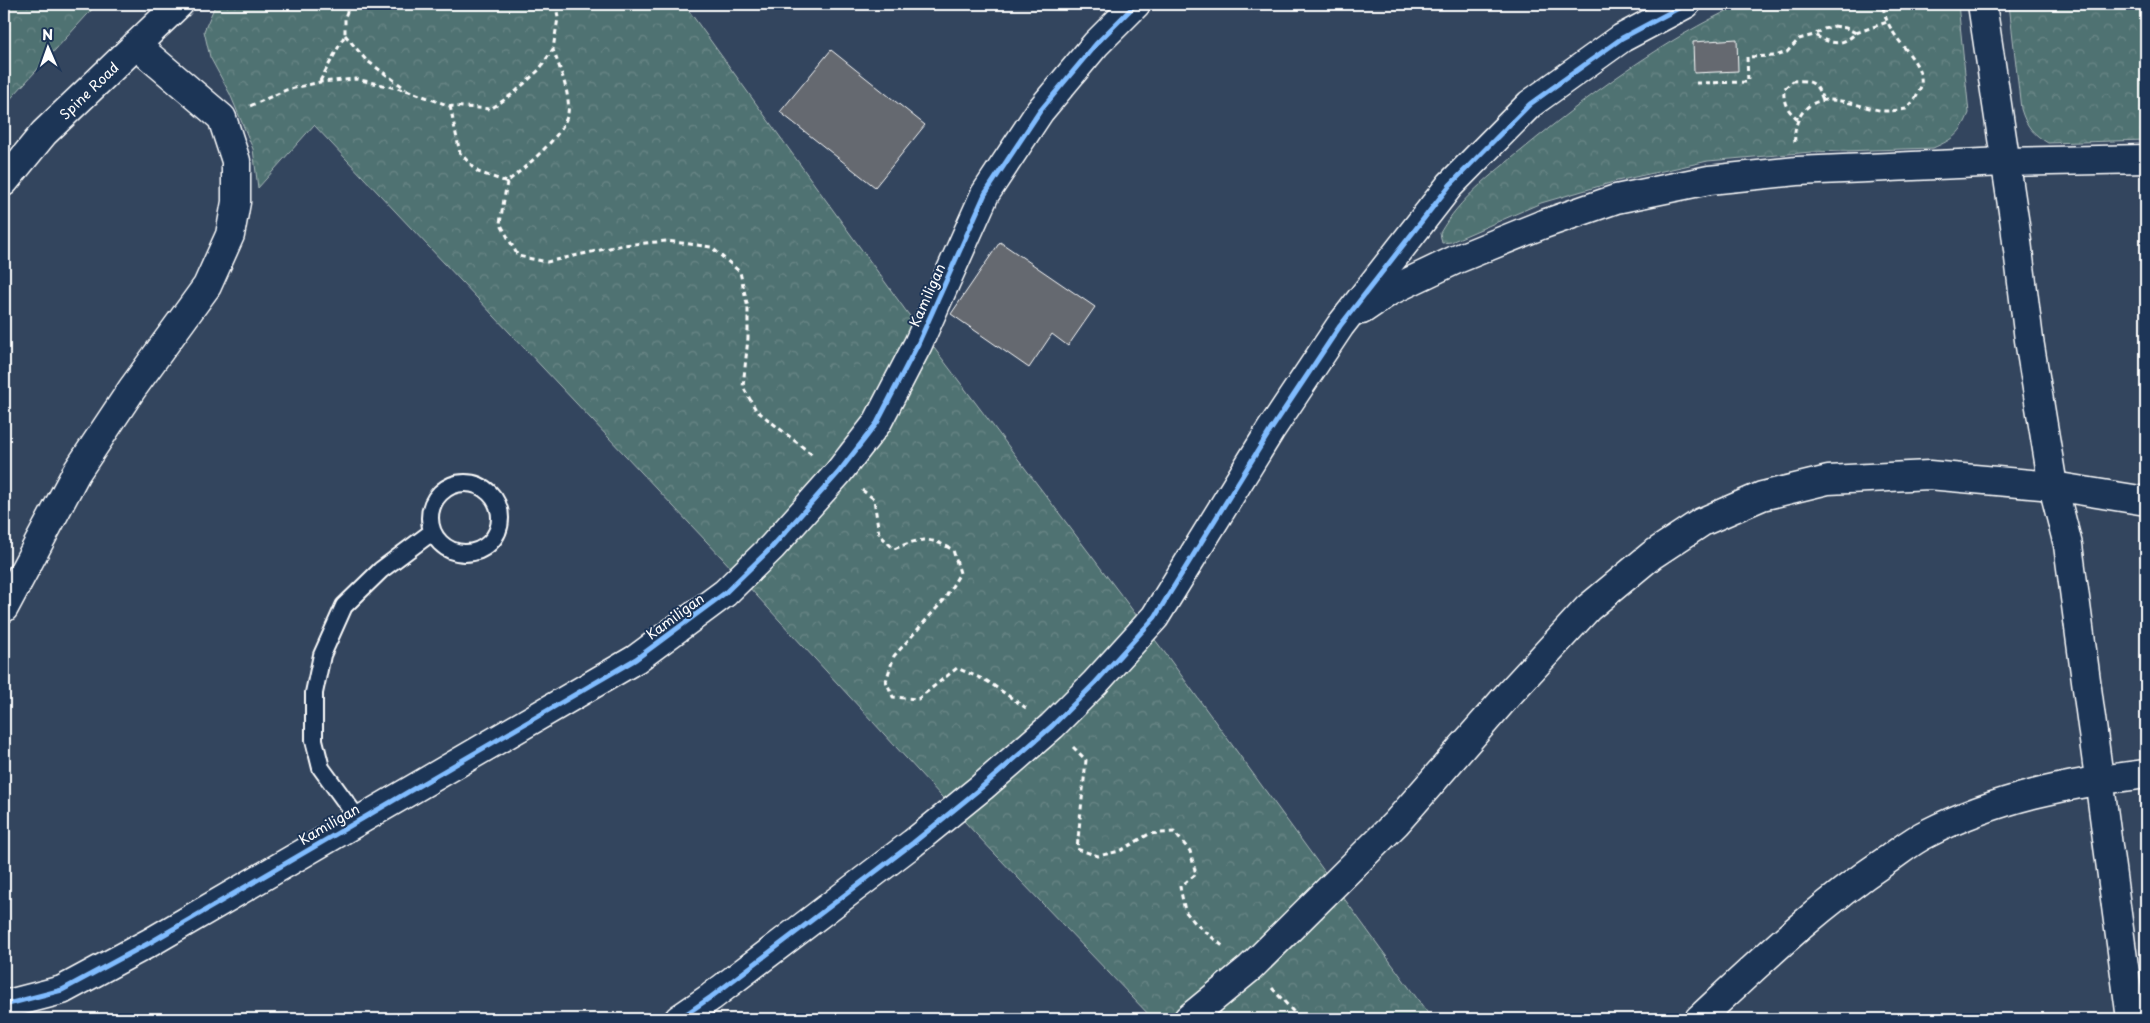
<svg xmlns="http://www.w3.org/2000/svg" width="2150" height="1023" font-family="'Playpen Sans',sans-serif">
  <style>
    .forest { fill: url(#forest-crowns); stroke: #a8b8b8 }
    .building { fill: #656970; stroke: #fff }
    .lines { fill: none; stroke-linecap: round; stroke-linejoin: round }
    .lane-casing { stroke: #fff; stroke-width: 20 }
    .street-casing { stroke: #fff; stroke-width: 31 }
    .path { stroke: #fff; stroke-width: 3; stroke-dasharray: 5 4; stroke-linecap: butt }
    .lane { stroke: #1d3557; stroke-width: 16 }
    .street { stroke: #1d3557; stroke-width: 28 }
    .cycleway-casing { stroke: #1d3557; stroke-width: 8 }
    .cycleway { stroke: #80bcff; stroke-width: 5 }
    .labels { text-anchor: middle; dominant-baseline: central; stroke-width: 4; stroke-linejoin: round; paint-order: stroke }
    .street-label { font-size: 14px; fill: #fff; stroke: #1d3557 }
  </style>
  <defs>
    <pattern id="forest-crowns" width="20" height="18" patternUnits="userSpaceOnUse" patternTransform="scale(1.25)"><rect width="20" height="18" fill="#507272"/><path d="M2 6a3 3 0 1 1 6 0M12 15a3 3 0 1 1 6 0" fill="none" stroke="#6a8787"/></pattern>
  </defs>
  <rect width="100%" height="100%" fill="#33455e"/>
  <filter id="ink" filterUnits="userSpaceOnUse"><feTurbulence type="fractalNoise" baseFrequency=".02" numOctaves="2"/><feDisplacementMap in="SourceGraphic" scale="10" xChannelSelector="R" yChannelSelector="G"/><feConvolveMatrix kernelMatrix="1 2 1 2 8 2 1 2 1" color-interpolation-filters="sRGB"/></filter>
  <g filter="url(#ink)">
    <path class="forest" d="M4 4H97L4 106Z
      M218 4H684L906 311 1165 653 1432 1019H1153L976 834 723 559 314 125 258 188 253 149 230 94 210 57 204 31 214 8Z
      M1741 4H1958L1969 113C1961 133 1954 139 1933 148L1812 152 1708 161 1617 181 1541 203 1451 242 1442 243 1440 233C1459 199 1492 174 1522 150 1590 94 1662 41 1741 4Z
      M2009 4H2146V140L2048 143C2033 134 2026 126 2021 109Z"/>
    <path class="building" d="M1737 39 1738 71 1694 73 1693 42Z
      M831 50 925 125 875 187 780 112Z
      M1000 242 1095 307 1068 346 1052 334 1029 368 951 314Z"/>
    <g class="lines">
      <defs>
        <path id="lane" d="M430 518a35 35 0 1 1 70 0a35 35 0 1 1-70 0Z
          M358 819 321 768 314 740V693L322 655 344 606 381 570 432 532"/>
        <g id="street">
          <path d="M1982 4 2015 225 2029 340 2053 486 2068 545 2131 1019"/>
          <path id="s1" d="M4 182 44 133 179 4"/>
          <path d="M1362 310 1390 291 1455 260 1541 225 1616 199 1709 180 1797 171 2005 162 2146 159"/>
          <path d="M4 608 76 473 132 389 207 286 230 235 236 202V161L222 118 136 45"/>
          <path d="M4 1005 62 990 151 942 636 659 725 593 772 547 838 473 877 423 918 344 985 194 1040 111 1096 44 1136 4"/>
          <path d="M679 1019 711 997 913 843 982 787 1052 726 1095 683 1155 617 1270 431 1340 326 1450 185 1530 104 1622 38 1686 4"/>
          <path d="M1188 1019 1250 968 1396 823 1507 696 1588 608 1652 555 1702 522 1762 496 1828 480 1929 475 2053 486 2146 501"/>
          <path d="M1699 1019C1759 963 1818 906 1887 860 1900 851 1913 840 1928 833 1996 798 2071 783 2146 774"/>
        </g>
      </defs>
      <use href="#lane" class="lane-casing"/>
      <use href="#street" class="street-casing"/>
      <path class="path" d="M1834 26 1846 28 1856 33C1841 47 1832 44 1814 35L1824 29Z
        M1856 33 1887 22
        M345 35 366 60 406 89
        M320 81 345 35V17L350 4
        M1696 83 1748 82 1747 57 1775 56 1787 52 1799 39 1814 35
        M250 106 286 90 320 82 356 79 409 91 450 106 491 109 514 93 539 70 553 49 558 18 556 4
        M450 106 460 153 478 172 507 182C525 167 563 137 568 113 571 96 559 65 553 50
        M1798 119C1787 110 1783 104 1784 89L1793 81C1812 80 1816 82 1823 100
        M1795 142C1794 131 1796 122 1802 113 1822 86 1860 109 1886 111 1893 111 1899 110 1906 109 1943 74 1903 55 1888 23 1885 17 1884 10 1882 4
        M507 182 500 223 518 256 547 262 623 245 667 241 711 247 740 272 748 308V338L743 387 756 410 814 456
        M862 490 874 499 879 534 894 549C920 538 929 536 953 550L960 573 944 600 894 656 886 681 893 697 918 699 957 668 987 681 1026 708
        M1073 747 1086 760 1077 849 1098 856 1120 851 1149 834 1174 832 1190 851 1196 874 1180 887 1185 911 1196 924 1225 948
        M1272 988 1300 1019"/>
      <use href="#lane" class="lane"/>
      <use href="#street" class="street"/>
      <defs>
        <path id="cycleway" d="M4 1005 62 990 151 942 636 659 725 593 772 547 838 473 877 423 918 344 985 194 1040 111 1096 44 1136 4
          M679 1019 711 997 913 843 982 787 1052 726 1095 683 1155 617 1270 431 1340 326 1450 185 1530 104 1622 38 1686 4"/>
      </defs>
      <use href="#cycleway" class="cycleway-casing"/>
      <use href="#cycleway" class="cycleway"/>
    </g>
  </g>
  <g class="labels">
    <g class="street-label">
      <text stroke="none"><textPath href="#s1" startOffset="125">Spine Road</textPath></text>
      <text transform="translate(927 295) rotate(-66)">Kamiligan</text>
      <text transform="translate(675 616) rotate(-36)">Kamiligan</text>
      <text transform="translate(329 824) rotate(-30)">Kamiligan</text>
    </g>
  </g>
  <rect width="2150" height="1023" fill="none" stroke="#1d3557" stroke-width="20"/>
  <rect x="10" y="10" width="2130" height="1003" fill="none" stroke="#fff" stroke-width="2" filter="url(#ink)"/>
  <g transform="translate(48 48) rotate(358)" stroke="#1d3557" stroke-width="4" paint-order="stroke">
  <path d="M0-4L9 19L0 12L-9 19Z" fill="#ffffff"/>
  <text y="-8" font-size="14" font-weight="bold" text-anchor="middle" fill="#ffffff">N</text>
  </g>
</svg>
